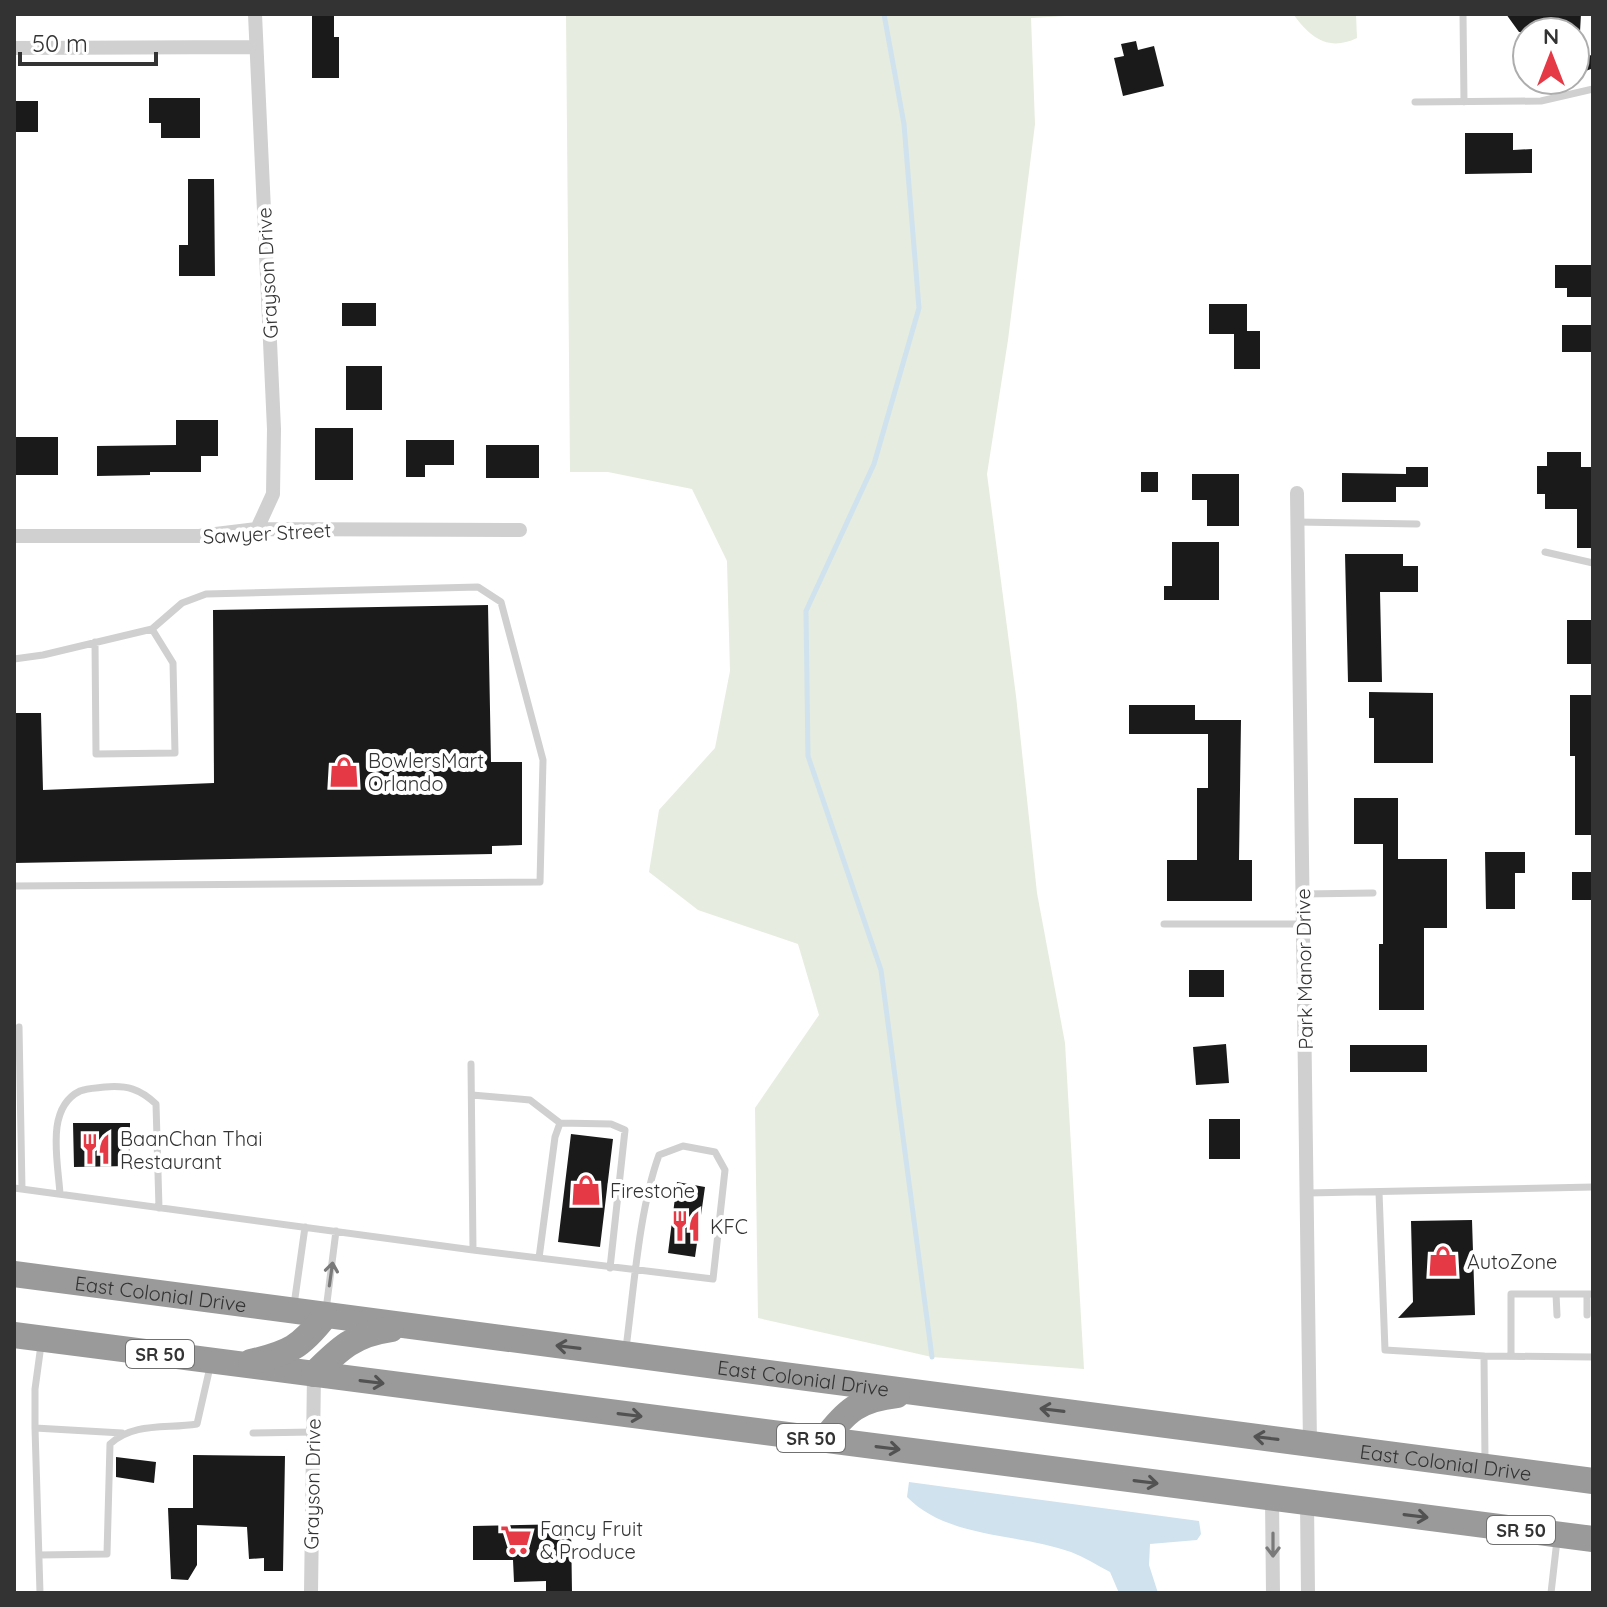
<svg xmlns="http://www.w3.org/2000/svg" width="1607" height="1607" font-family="Quicksand,sans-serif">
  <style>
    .green { fill: #e6ecdf }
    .water { fill: #cfe2ee }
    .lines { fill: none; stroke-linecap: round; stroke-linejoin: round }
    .stream { stroke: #cfe2ee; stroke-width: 5 }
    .building { fill: #1a1a1a }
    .lane { stroke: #d0d0d0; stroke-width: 7 }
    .street { stroke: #d0d0d0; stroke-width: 14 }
    .highway { stroke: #9a9a9a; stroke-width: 26 }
    .oneway { stroke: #7a7a7a }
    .oneway2 { stroke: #525252 }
    .labels { text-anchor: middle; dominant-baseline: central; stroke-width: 8; stroke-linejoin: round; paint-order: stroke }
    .shield { fill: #fff; stroke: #707070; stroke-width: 2 }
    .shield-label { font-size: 18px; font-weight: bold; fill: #333 }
    .street-label { font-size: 20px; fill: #333; stroke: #fff }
    .poi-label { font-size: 20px; fill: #333; stroke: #fff; text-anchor: start }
  </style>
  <rect width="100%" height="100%" fill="#fff"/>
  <path class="green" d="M566 14H1100L1031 18 1035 124 1008 340 987 474 1016 696 1037 893 1065 1043 1084 1369 932 1357 758 1318 755 1108 819 1015 798 944 698 910 649 872 659 810 715 748 730 671 727 561 692 489 608 472H570Z
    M1293 14H1356L1357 38C1328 52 1310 37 1293 14Z"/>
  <path class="water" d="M909 1482 1199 1521 1201 1534 1197 1540 1150 1544 1149 1565 1158 1593H1119L1110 1572C1097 1565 1084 1557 1071 1552 1019 1533 948 1539 907 1497Z"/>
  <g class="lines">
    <path class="stream" d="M884 14 904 124 919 308 874 464 806 611 808 756 881 970 932 1357"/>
  </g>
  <path class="building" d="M312 14H334V37H339V78H312Z
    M1506 14H1581L1580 32H1519Z
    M1136 41 1138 50 1154 46 1164 86 1123 96 1114 58 1124 56 1121 44Z
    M1575 51 1593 56 1591 69 1575 75Z
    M149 98H200V138H161V123H149Z
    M14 101H38V132H14Z
    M1465 133H1513V150L1532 149V173L1465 174Z
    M188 179H214L215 276H179V245H188Z
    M1555 265H1593V297H1567V288H1555Z
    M342 303H376V326H342Z
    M1209 304H1247V331H1260V369H1234V334H1209Z
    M1562 325H1593V352H1562Z
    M346 366H382V410H346Z
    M176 420H218V456H201V472H150V475L97 476V446L176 445Z
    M315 428H353V480H315Z
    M15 437H58V475H15Z
    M406 440H454V465H425V477H406Z
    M486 445H539V478H486Z
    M1547 452H1581V467H1593V548H1577V509H1545V494H1537V466H1547Z
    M1406 467H1428V487H1396V502H1342V473L1406 474Z
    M1141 472H1158V492H1141Z
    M1192 474H1239V526H1207V500H1192Z
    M1172 542H1219V600H1164V586H1172Z
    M1345 554H1403V566H1418V592H1380L1382 682H1348Z
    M488 605 491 762H522V845L492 846V854L14 863V713H41L43 790 214 783 213 610Z
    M1567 620H1593V664H1567Z
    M1369 692 1433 693V763H1374V718H1369Z
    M1570 695H1593V835H1575V756H1570Z
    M1129 705H1195V720H1241L1239 860H1252V901H1167V860H1197V788H1208V734H1129Z
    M1354 798H1398V859H1447V928H1424V1010H1379V944H1383V844H1354Z
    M1485 852H1525V873H1515V909H1486Z
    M1572 872H1593V900H1572Z
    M1189 970H1224V997H1189Z
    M1226 1044 1229 1083 1196 1085 1193 1047Z
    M1350 1045H1427V1072H1350Z
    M1209 1119H1240V1159H1209Z
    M73 1123H130V1166L74 1167Z
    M571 1134 613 1139 600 1247 558 1242Z
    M677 1182 705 1187 695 1257 668 1253Z
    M1472 1220 1475 1315 1398 1318 1413 1302 1411 1221Z
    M193 1455 285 1456 283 1571H264V1558L249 1559 247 1527 197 1525V1565L188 1580 171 1579 168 1508H193Z
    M116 1457 156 1462 154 1483 116 1477Z
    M571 1524 572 1593H546V1581L514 1582 513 1560H473V1526Z"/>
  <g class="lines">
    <path class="lane" d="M1463 14 1464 102
      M1415 102 1541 101 1593 89
      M1297 522 1417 524
      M1545 552 1593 563
      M95 642 96 754 175 753 173 663 152 629
      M14 659 43 655 152 629 182 603 206 594 478 587 501 602 543 760 540 882 14 886
      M1303 894 1373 893
      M1164 924H1303
      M19 1027 22 1189
      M471 1064 473 1250
      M472 1095 530 1100 560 1123
      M14 1188 473 1250 713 1279 725 1170 715 1152 683 1146 659 1155C639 1210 634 1288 626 1348
      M1379 1192 1385 1350 1484 1356 1485 1460
      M1307 1193 1593 1187
      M60 1194C58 1161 45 1108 80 1091 87 1088 97 1088 105 1087 127 1085 140 1089 156 1104L159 1208
      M539 1258 555 1137 560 1123 611 1124 625 1130 610 1268
      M1556 1294 1557 1315
      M1587 1294V1315
      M294 1305 305 1227
      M326 1310 336 1231
      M41 1345 35 1389V1428L122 1433
      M1484 1356 1593 1357
      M1511 1356V1294H1593
      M35 1428 40 1593
      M253 1433 313 1432
      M39 1555 107 1554 110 1444C134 1422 166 1429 197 1424L210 1367
      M1551 1593 1557 1540"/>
    <path class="street" d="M255 14 274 429 273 494 257 529
      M14 48 255 47
      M1297 493 1310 1444
      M14 536H199L257 529 520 530
      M1272 1498 1273 1593
      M1307 1502 1308 1593
      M311 1593 314 1374"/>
    <g class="highway">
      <path id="s1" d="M14 1274 1593 1481"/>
      <path d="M14 1335 1593 1539"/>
      <path d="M251 1362C289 1353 301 1347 325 1316"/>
      <path d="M314 1374C339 1349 354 1334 391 1329"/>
      <path d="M824 1440C846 1411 859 1399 897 1395"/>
    </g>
  </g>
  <defs><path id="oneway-shaft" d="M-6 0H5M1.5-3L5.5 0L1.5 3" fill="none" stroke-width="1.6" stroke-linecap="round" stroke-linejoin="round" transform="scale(2)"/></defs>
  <g class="oneway">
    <use href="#oneway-shaft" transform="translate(331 1274) rotate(-82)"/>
    <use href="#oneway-shaft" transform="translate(1273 1545) rotate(90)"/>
  </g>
  <g class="oneway2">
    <use href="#oneway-shaft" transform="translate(568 1347) rotate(-173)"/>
    <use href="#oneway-shaft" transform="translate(372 1382) rotate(7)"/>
    <use href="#oneway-shaft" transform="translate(1052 1410) rotate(-173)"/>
    <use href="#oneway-shaft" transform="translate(630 1415) rotate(7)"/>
    <use href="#oneway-shaft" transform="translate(1266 1438) rotate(-173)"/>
    <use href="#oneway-shaft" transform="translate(888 1448) rotate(7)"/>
    <use href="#oneway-shaft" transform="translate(1146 1482) rotate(7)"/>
    <use href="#oneway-shaft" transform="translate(1416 1516) rotate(7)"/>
  </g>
  <defs>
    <symbol id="shop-bare" viewBox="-9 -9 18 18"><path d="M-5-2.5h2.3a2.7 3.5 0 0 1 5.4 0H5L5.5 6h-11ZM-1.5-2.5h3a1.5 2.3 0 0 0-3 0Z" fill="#e63946" stroke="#fff" stroke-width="2.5" paint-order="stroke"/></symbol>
    <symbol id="restaurant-bare" viewBox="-9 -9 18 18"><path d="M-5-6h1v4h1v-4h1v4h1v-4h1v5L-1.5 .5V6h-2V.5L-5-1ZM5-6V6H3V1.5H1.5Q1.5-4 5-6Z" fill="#e63946" stroke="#fff" stroke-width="2.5" paint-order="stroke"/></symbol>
    <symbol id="supermarket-bare" viewBox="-9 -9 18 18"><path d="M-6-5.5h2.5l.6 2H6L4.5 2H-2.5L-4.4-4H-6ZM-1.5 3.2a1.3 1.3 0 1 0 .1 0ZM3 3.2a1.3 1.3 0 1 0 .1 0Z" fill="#e63946" stroke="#fff" stroke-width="2.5" paint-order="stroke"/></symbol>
  </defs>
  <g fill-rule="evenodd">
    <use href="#shop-bare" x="322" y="750" width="44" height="44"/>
    <use href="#restaurant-bare" x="74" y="1127" width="44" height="44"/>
    <use href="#shop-bare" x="564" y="1168" width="44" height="44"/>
    <use href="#restaurant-bare" x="664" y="1204" width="44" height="44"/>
    <use href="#shop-bare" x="1421" y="1239" width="44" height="44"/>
    <use href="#supermarket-bare" x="494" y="1518" width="44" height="44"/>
  </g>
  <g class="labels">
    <g class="shield">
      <rect x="126" y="1340" width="68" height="28" rx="6"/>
      <rect x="777" y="1424" width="68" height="28" rx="6"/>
      <rect x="1487" y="1516" width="68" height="28" rx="6"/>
    </g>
    <g class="shield-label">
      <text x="160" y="1354">SR 50</text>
      <text x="811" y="1438">SR 50</text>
      <text x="1521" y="1530">SR 50</text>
    </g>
    <g class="street-label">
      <text transform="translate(267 273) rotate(-93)">Grayson Drive</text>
      <text transform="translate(267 533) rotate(-3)">Sawyer Street</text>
      <text transform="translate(1304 969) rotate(-91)">Park Manor Drive</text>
      <text stroke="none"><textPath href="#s1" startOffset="148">East Colonial Drive</textPath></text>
      <text stroke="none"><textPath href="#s1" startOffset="796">East Colonial Drive</textPath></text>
      <text stroke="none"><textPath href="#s1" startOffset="1444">East Colonial Drive</textPath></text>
      <text transform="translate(312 1484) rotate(-89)">Grayson Drive</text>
    </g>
    <g class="poi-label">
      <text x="368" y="760">BowlersMart<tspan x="368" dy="23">Orlando</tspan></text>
      <text x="120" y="1138">BaanChan Thai<tspan x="120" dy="23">Restaurant</tspan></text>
      <text x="610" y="1190">Firestone</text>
      <text x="710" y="1226">KFC</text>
      <text x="1467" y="1261">AutoZone</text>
      <text x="540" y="1528">Fancy Fruit<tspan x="540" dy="23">&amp; Produce</tspan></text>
    </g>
  </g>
  <rect width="1607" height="1607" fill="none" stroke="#333333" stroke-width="32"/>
  <g transform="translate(1551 56)"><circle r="38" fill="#ffffff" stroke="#adadad" stroke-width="2"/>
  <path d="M0-6L14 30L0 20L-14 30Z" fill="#e63946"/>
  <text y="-12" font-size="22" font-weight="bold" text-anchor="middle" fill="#333333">N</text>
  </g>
  <path d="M20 52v12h136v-12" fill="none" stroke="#333333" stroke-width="4"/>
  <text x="32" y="52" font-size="24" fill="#333333" stroke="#ffffff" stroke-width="6" paint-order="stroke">50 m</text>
</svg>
